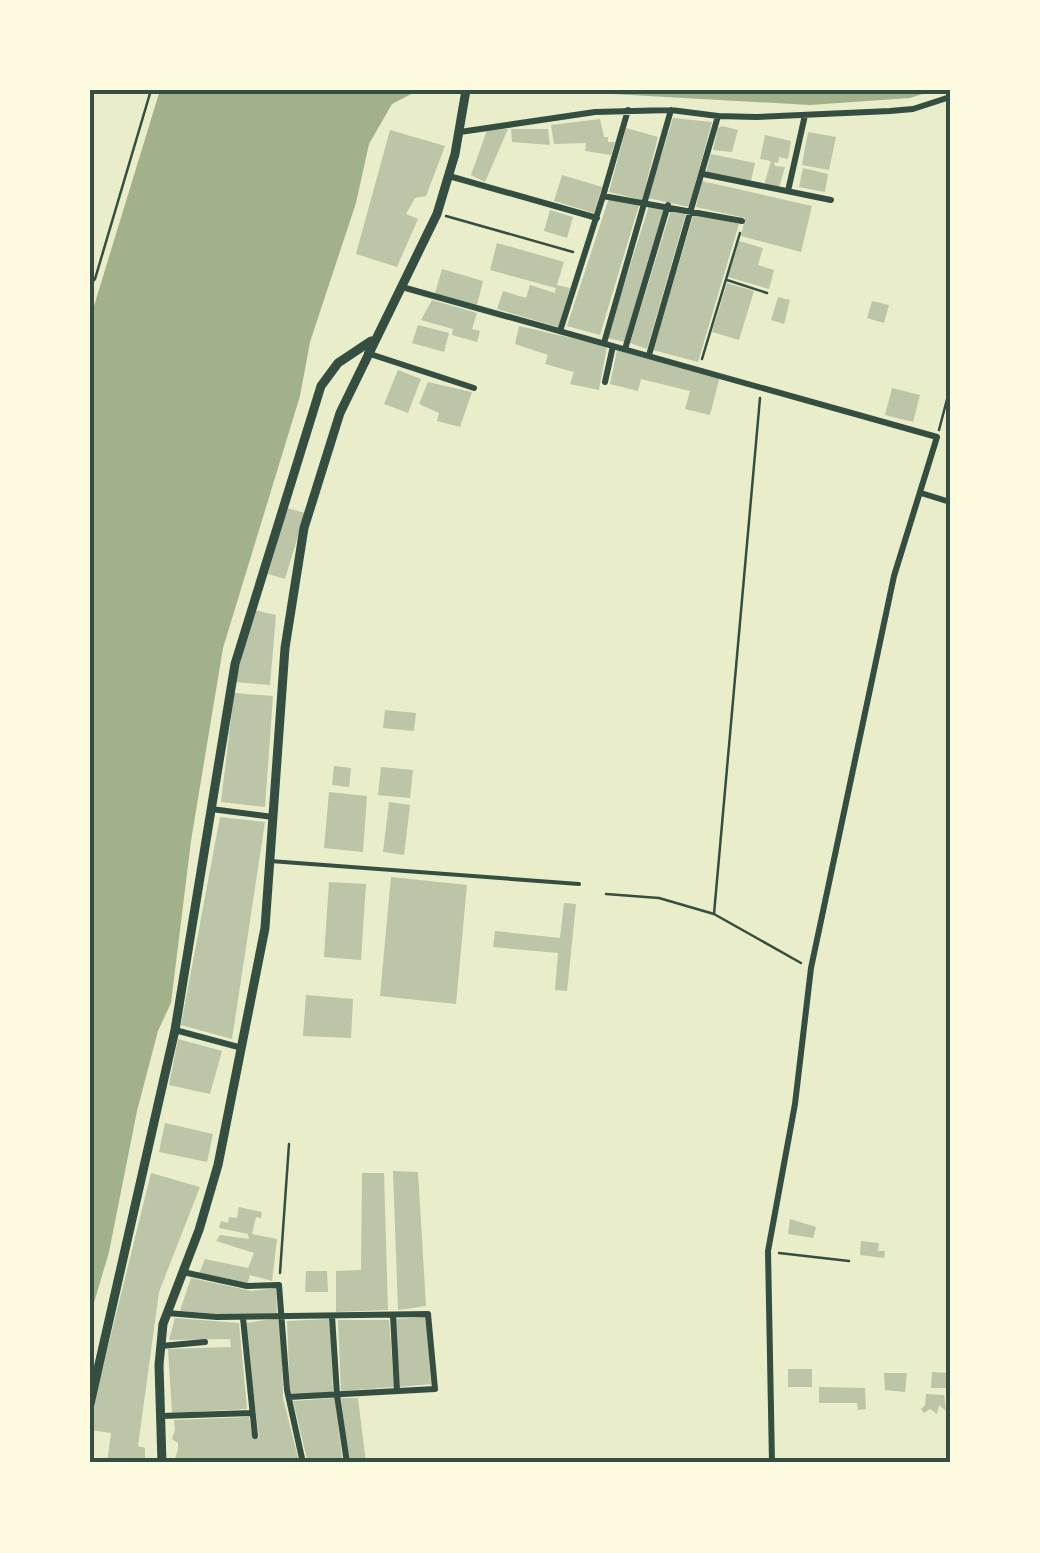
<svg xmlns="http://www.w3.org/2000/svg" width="1040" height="1553" font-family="Cabin,sans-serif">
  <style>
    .water { fill: #a3b18a }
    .building { fill: #bcc5a7 }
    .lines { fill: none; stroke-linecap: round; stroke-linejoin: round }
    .path { stroke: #344e41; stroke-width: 2.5 }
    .service { stroke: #344e41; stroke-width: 4 }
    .minor { stroke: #344e41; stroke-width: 6 }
    .secondary { stroke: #344e41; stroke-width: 9 }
    .neatline { fill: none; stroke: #344e41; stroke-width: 4 }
  </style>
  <rect width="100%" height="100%" fill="#e9edc9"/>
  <path class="water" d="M160 90H419L392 104 369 144 356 203 310 342 300 396 223 648 191 841 171 1003 158 1031 137 1111 109 1252 90 1316V319Z
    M541 90H935L910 98 810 105Z"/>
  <path class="building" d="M673 118 712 122 689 207 648 198Z
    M600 119 604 137H608V142H615L611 155 585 151 586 143 554 144 551 125Z
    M722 126 738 130 732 152 713 150 718 128Z
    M626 128 658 137 642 200 609 192Z
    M508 129 485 182 471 175 487 130Z
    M511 129H548L550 145 512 142Z
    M390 130 445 146 426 196 415 198 406 214 418 219 397 267 356 254Z
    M808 132 836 137 829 170 802 165Z
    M765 135 791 141 788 159 779 157 778 163 774 162 775 166 785 167 779 188 764 185 771 161 760 159Z
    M711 154 755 163 751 181 706 173Z
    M803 168 828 174 825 192 799 187Z
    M562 175 602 187 594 213 554 201Z
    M702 181 812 206 801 252 741 236 745 218 696 207Z
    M609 198 639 205 600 335 567 326Z
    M649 206 665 209 625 342 607 338Z
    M550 210 573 217 567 238 544 231Z
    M671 210 686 213 647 349 630 343Z
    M694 213 739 224 698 362 653 350Z
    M739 241 763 248 758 265 774 270 769 289 728 277Z
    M497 243 564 262 557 285 570 288 558 327 497 309 503 291 526 298 530 285 555 293 556 288 490 270Z
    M442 269 483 281 477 305 435 293Z
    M727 283 754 291 739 340 712 332Z
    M778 297 790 300 784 324 771 320Z
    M432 300 477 313 472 329 480 331 477 342 452 335 453 329 421 320Z
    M872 301 889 305 884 323 867 318Z
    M418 325 449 333 444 352 412 343Z
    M519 326 607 346 599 390 570 384 574 372 545 364 548 355 515 344Z
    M617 350 720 376 710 415 685 409 690 391 641 379 638 391 610 384Z
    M398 370 421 379 408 413 384 404Z
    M428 382 472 392 460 427 437 421 439 413 419 404Z
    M892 388 920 395 913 422 885 415Z
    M287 508 305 513 285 579 268 574Z
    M254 610 276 615 270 685 235 682Z
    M234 693 273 696 265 807 221 802Z
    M385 710 416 713 414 731 383 728Z
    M334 766 351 768 349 787 332 785Z
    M381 767 413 770 410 798 378 795Z
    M329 792 367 796 363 852 324 848Z
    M389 802 410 805 404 855 383 852Z
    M220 817 265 822 232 1039 181 1025Z
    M391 877 467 885 456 1004 380 996Z
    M329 882 366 884 361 960 324 957Z
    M564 903 576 904 567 991 555 990 558 953 493 947 495 931 560 938Z
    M306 995 353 999 351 1038 303 1036Z
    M178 1039 222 1051 210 1094 169 1085Z
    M165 1123 213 1134 207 1162 159 1152Z
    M393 1171 418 1172 426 1306 398 1310Z
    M151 1173 200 1187 159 1292 138 1446 145 1448V1463H107L111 1433 90 1430V1420Z
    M362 1173H384L388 1310 336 1312V1271L361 1270Z
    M239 1207 262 1212 261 1218 256 1217 252 1234 277 1239 272 1281 250 1275 247 1286 199 1274 205 1259 248 1268 254 1253 216 1241 220 1235 249 1239 248 1234 219 1228 221 1221 228 1223 229 1217 237 1218Z
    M790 1219 816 1227 813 1238 788 1234Z
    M861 1241 879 1243 878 1251H885L884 1258 860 1255Z
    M306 1271H327L328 1292H305Z
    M191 1278 252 1291 276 1288 277 1313 233 1315 180 1311Z
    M426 1317 431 1384 399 1387 396 1319Z
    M175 1318 239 1323 247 1409 172 1413 168 1349 231 1347 230 1339 169 1340Z
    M281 1318 283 1398 298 1458 174 1461 178 1450V1443L172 1439 175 1430 174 1420 249 1417 253 1439 259 1438 245 1323Z
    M330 1319 333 1392 290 1395 287 1321Z
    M338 1320H389L394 1387 341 1391Z
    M788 1369H812V1387H788Z
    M932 1372 950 1373V1388H931Z
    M884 1373H907L905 1392 885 1390Z
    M819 1387 865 1388 866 1409 858 1410 857 1403H819Z
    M926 1394 944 1395 946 1411 939 1405 937 1414 930 1409 924 1413 921 1409 925 1405Z
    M335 1398 342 1458 307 1459 293 1401Z
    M341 1398H358L366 1463H349Z"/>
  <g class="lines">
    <path class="path" d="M446 216 573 252
      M727 280 767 293
      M90 284 95 279 151 90
      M702 359 740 233
      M939 430 950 388
      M606 894 659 898 714 914 801 963
      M714 914 760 398
      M779 1253 849 1261
      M280 1273 289 1144"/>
    <path class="service" d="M270 861 579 884"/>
    <path class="minor" d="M460 132 595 112 671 110 718 116 756 117 890 111 913 109 950 97
      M703 174 831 200
      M449 176 597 218
      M788 191 805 115
      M603 196 628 110
      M402 287 937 437 894 576 811 968 795 1104 768 1251 772 1463
      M560 331 603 196 742 221
      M604 343 671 110
      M625 349 668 205
      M367 353 474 388
      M649 355 718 116
      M605 382 613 346
      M921 493 950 502
      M211 809 273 817
      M175 1030 242 1048
      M183 1272 247 1286 279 1285 287 1390 303 1463
      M167 1313 217 1317 428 1314 435 1389 289 1397
      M393 1315 397 1391
      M332 1316 337 1395 347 1463
      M243 1318 255 1436
      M161 1346 205 1342
      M161 1416 252 1413
      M278 1463 346 1462"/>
    <path class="secondary" d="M90 1404 175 1030 235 664 321 386 338 363 371 341
      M162 1463 159 1365 163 1324 199 1230 218 1165 265 928 285 648 304 528 340 413 437 214 455 154 466 90"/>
  </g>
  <rect width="1040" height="1553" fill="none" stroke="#fefae0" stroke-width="185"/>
  <rect x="92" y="92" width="856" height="1368" class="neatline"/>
</svg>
